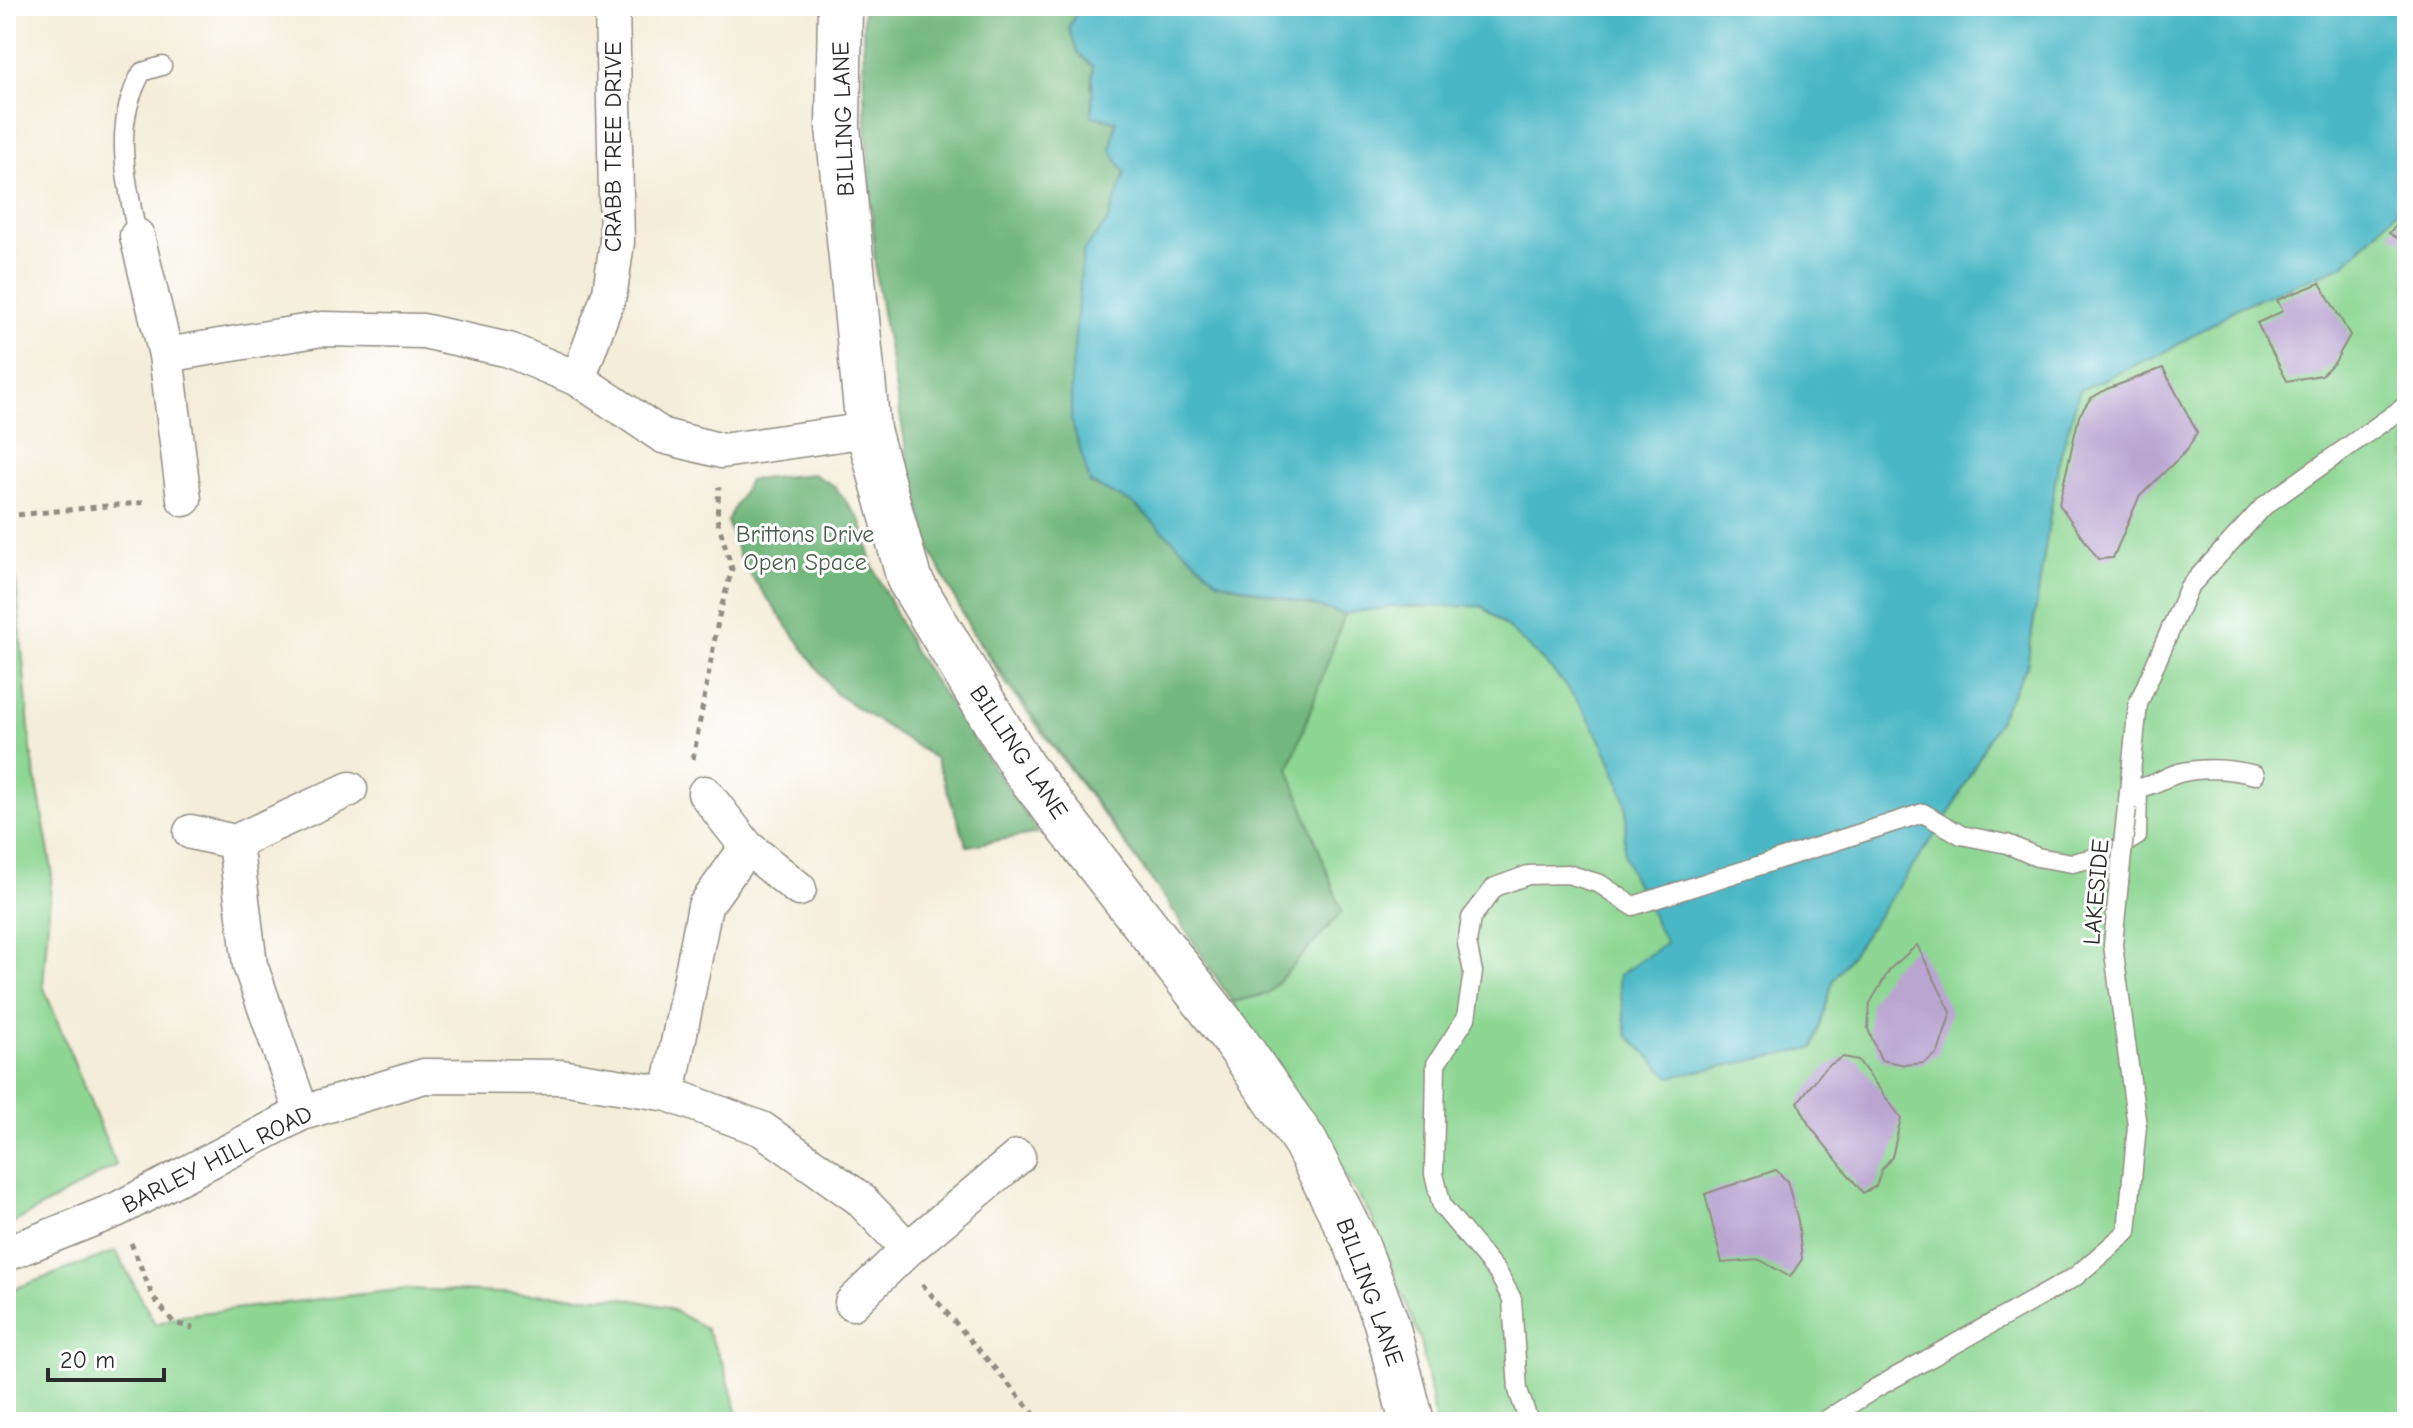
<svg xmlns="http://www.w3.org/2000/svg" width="2413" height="1428" font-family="'Comic Neue',sans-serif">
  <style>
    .green { fill: #8dd693; stroke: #5c805f; stroke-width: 2 }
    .forest { fill: #72b77d; stroke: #4e7154; stroke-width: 2 }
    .water { fill: #4ab7c6; stroke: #3a7178; stroke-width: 2 }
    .building { fill: #baa5d1 }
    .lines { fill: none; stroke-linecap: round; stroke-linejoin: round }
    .lane-casing { stroke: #908c82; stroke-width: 21 }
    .street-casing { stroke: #908c82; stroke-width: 37 }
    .secondary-casing { stroke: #908c82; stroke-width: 47 }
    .path { stroke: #908c82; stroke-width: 5; stroke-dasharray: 6 6; stroke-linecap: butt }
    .lane { stroke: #fff; stroke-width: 18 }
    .street { stroke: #fff; stroke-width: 34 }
    .secondary { stroke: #fff; stroke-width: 44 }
    .lane-bridge-casing { stroke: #908c82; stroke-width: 21; stroke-linecap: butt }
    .lane-bridge { stroke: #fff; stroke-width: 18 }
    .labels { text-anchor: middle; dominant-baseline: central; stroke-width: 6; stroke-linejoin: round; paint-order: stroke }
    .street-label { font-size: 24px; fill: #2b2b2b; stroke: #fff }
    .park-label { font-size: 24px; fill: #485e4a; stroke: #fff }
  </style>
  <rect width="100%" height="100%" fill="#fff"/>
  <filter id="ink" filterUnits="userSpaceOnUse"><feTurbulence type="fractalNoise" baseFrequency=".0125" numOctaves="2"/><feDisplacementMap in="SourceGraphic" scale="16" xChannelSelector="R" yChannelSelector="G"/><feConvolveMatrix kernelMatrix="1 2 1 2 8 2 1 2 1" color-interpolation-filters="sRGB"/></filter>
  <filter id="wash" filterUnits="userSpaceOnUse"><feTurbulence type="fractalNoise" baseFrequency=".006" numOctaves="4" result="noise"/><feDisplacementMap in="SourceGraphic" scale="32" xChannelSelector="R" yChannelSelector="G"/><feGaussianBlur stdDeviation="1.8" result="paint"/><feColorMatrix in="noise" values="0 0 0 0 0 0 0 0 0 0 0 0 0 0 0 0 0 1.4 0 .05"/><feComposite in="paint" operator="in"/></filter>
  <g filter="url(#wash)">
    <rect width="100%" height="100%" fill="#f4edd9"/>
    <path class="green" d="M863 6H2407V1422H1435L1421 1341 1371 1216 1167 901 1007 685 971 630 932 553 909 465 876 277 864 91Z
      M6 472 31 750 52 870 43 986 116 1165 6 1227Z
      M116 1251 155 1324 183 1315 406 1289 624 1298 667 1307 705 1328 724 1366 740 1422H6V1292Z"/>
    <path class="forest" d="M863 6H1080L1069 27 1077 51 1093 67 1091 87 1116 120 1111 150 1125 173 1108 221 1083 252 1071 382 1090 483 1134 504 1218 581 1345 614 1289 769 1342 912 1267 994 1232 1002 1167 901 971 630 932 553 909 465 876 277 864 91Z
      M813 474 834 486 861 521 873 567 913 650 1038 833 967 846 936 759 836 694 742 563 727 521 749 480Z"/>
    <path class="water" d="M1080 6H2407V201L2344 265 2241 306 2169 350 2080 390 2058 464 2027 666 1948 816 1833 981 1814 1048 1670 1077 1627 1035 1618 976 1666 943C1653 916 1635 888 1626 860 1620 842 1631 819 1625 800 1597 710 1553 665 1482 606L1390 607 1345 614 1218 581 1134 504 1090 483 1071 419V382L1083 251 1108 221 1125 173 1111 150 1116 121 1092 116 1093 67 1077 51 1069 27Z"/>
    <g id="blocks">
      <path class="building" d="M2407 214V244L2389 233Z
        M2320 283 2350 335 2335 362 2321 375 2287 381 2257 323 2283 311 2277 300Z
        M2163 368 2197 432 2187 450 2139 497 2113 558 2098 559 2059 504 2079 416 2090 399 2107 389Z
        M1917 945 1951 1012 1938 1053 1924 1063 1905 1065 1881 1060 1868 1029 1870 1003 1890 969Z
        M1843 1057 1858 1060 1901 1118 1892 1157 1882 1169 1876 1186 1863 1193 1809 1125 1798 1102 1825 1068Z
        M1776 1170 1787 1181 1798 1221 1802 1259 1790 1277 1760 1260 1722 1263 1705 1194Z"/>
    </g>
  </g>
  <g filter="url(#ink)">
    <use href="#blocks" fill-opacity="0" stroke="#908c82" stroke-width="2"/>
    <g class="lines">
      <defs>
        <path id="lane" d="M137 236C127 178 111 127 142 72L162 66
          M2128 801 2138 704 2189 587 2264 506 2407 405
          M1529 1422 1518 1390 1512 1299 1498 1273 1442 1206 1434 1174 1436 1064 1466 1018 1473 972 1467 943 1471 918 1495 887 1528 875 1568 874 1600 884 1633 906 1923 813 1961 835 2007 844 2037 857 2072 863 2107 855 2137 836 2138 788C2157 785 2164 777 2179 773 2204 767 2231 769 2255 775
          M1823 1422 1876 1388 2075 1277 2127 1232 2137 1126 2113 945 2119 882"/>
        <path id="street" d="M137 236 166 355 184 499
          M166 355 322 329 423 331 509 350 578 379 663 436 722 451 868 430
          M578 379 610 292 617 242 612 6
          M705 793 747 847 799 889
          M191 832 235 842
          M668 1094 705 906 747 847
          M302 1113 250 965 235 842 350 789
          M6 1254 118 1209 302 1113 424 1076 561 1077 668 1094 762 1129 859 1198 908 1249
          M852 1303 908 1249 1018 1157"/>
        <path id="secondary" d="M840 6 838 127 868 430 909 579 1023 768 1234 1039 1305 1142 1356 1243 1386 1322 1412 1422"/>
      </defs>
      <use href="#lane" class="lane-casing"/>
      <use href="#street" class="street-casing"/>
      <use href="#secondary" class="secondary-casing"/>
      <path class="path" d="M6 516 148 502
        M693 759 719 616 732 569 717 519 719 487
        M131 1243 153 1297 174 1323 193 1328
        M922 1284 1041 1422"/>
      <use href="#lane" class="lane"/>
      <use href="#street" class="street"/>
      <use href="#secondary" class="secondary"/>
      <defs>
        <path id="lane-bridge" d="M2119 882 2127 807"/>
      </defs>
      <use href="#lane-bridge" class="lane-bridge-casing"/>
      <use href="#lane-bridge" class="lane-bridge"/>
    </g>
  </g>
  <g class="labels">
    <g class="street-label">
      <text transform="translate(843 119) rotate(-92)">BILLING LANE</text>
      <text transform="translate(613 147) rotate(-90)">CRABB TREE DRIVE</text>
      <text transform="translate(1019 752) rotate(56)">BILLING LANE</text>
      <text transform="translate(2096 892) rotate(-85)">LAKESIDE</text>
      <text transform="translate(217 1159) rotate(-27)">BARLEY HILL ROAD</text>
      <text transform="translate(1370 1292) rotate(70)">BILLING LANE</text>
    </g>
    <g class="park-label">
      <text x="805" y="534">Brittons Drive<tspan x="805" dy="28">Open Space</tspan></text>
    </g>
  </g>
  <rect width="2413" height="1428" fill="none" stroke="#fff" stroke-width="32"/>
  <path d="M48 1368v12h116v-12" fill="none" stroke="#2b2b2b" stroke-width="4"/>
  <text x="60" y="1368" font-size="24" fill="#2b2b2b" stroke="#ffffff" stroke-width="6" paint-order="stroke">20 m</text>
</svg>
